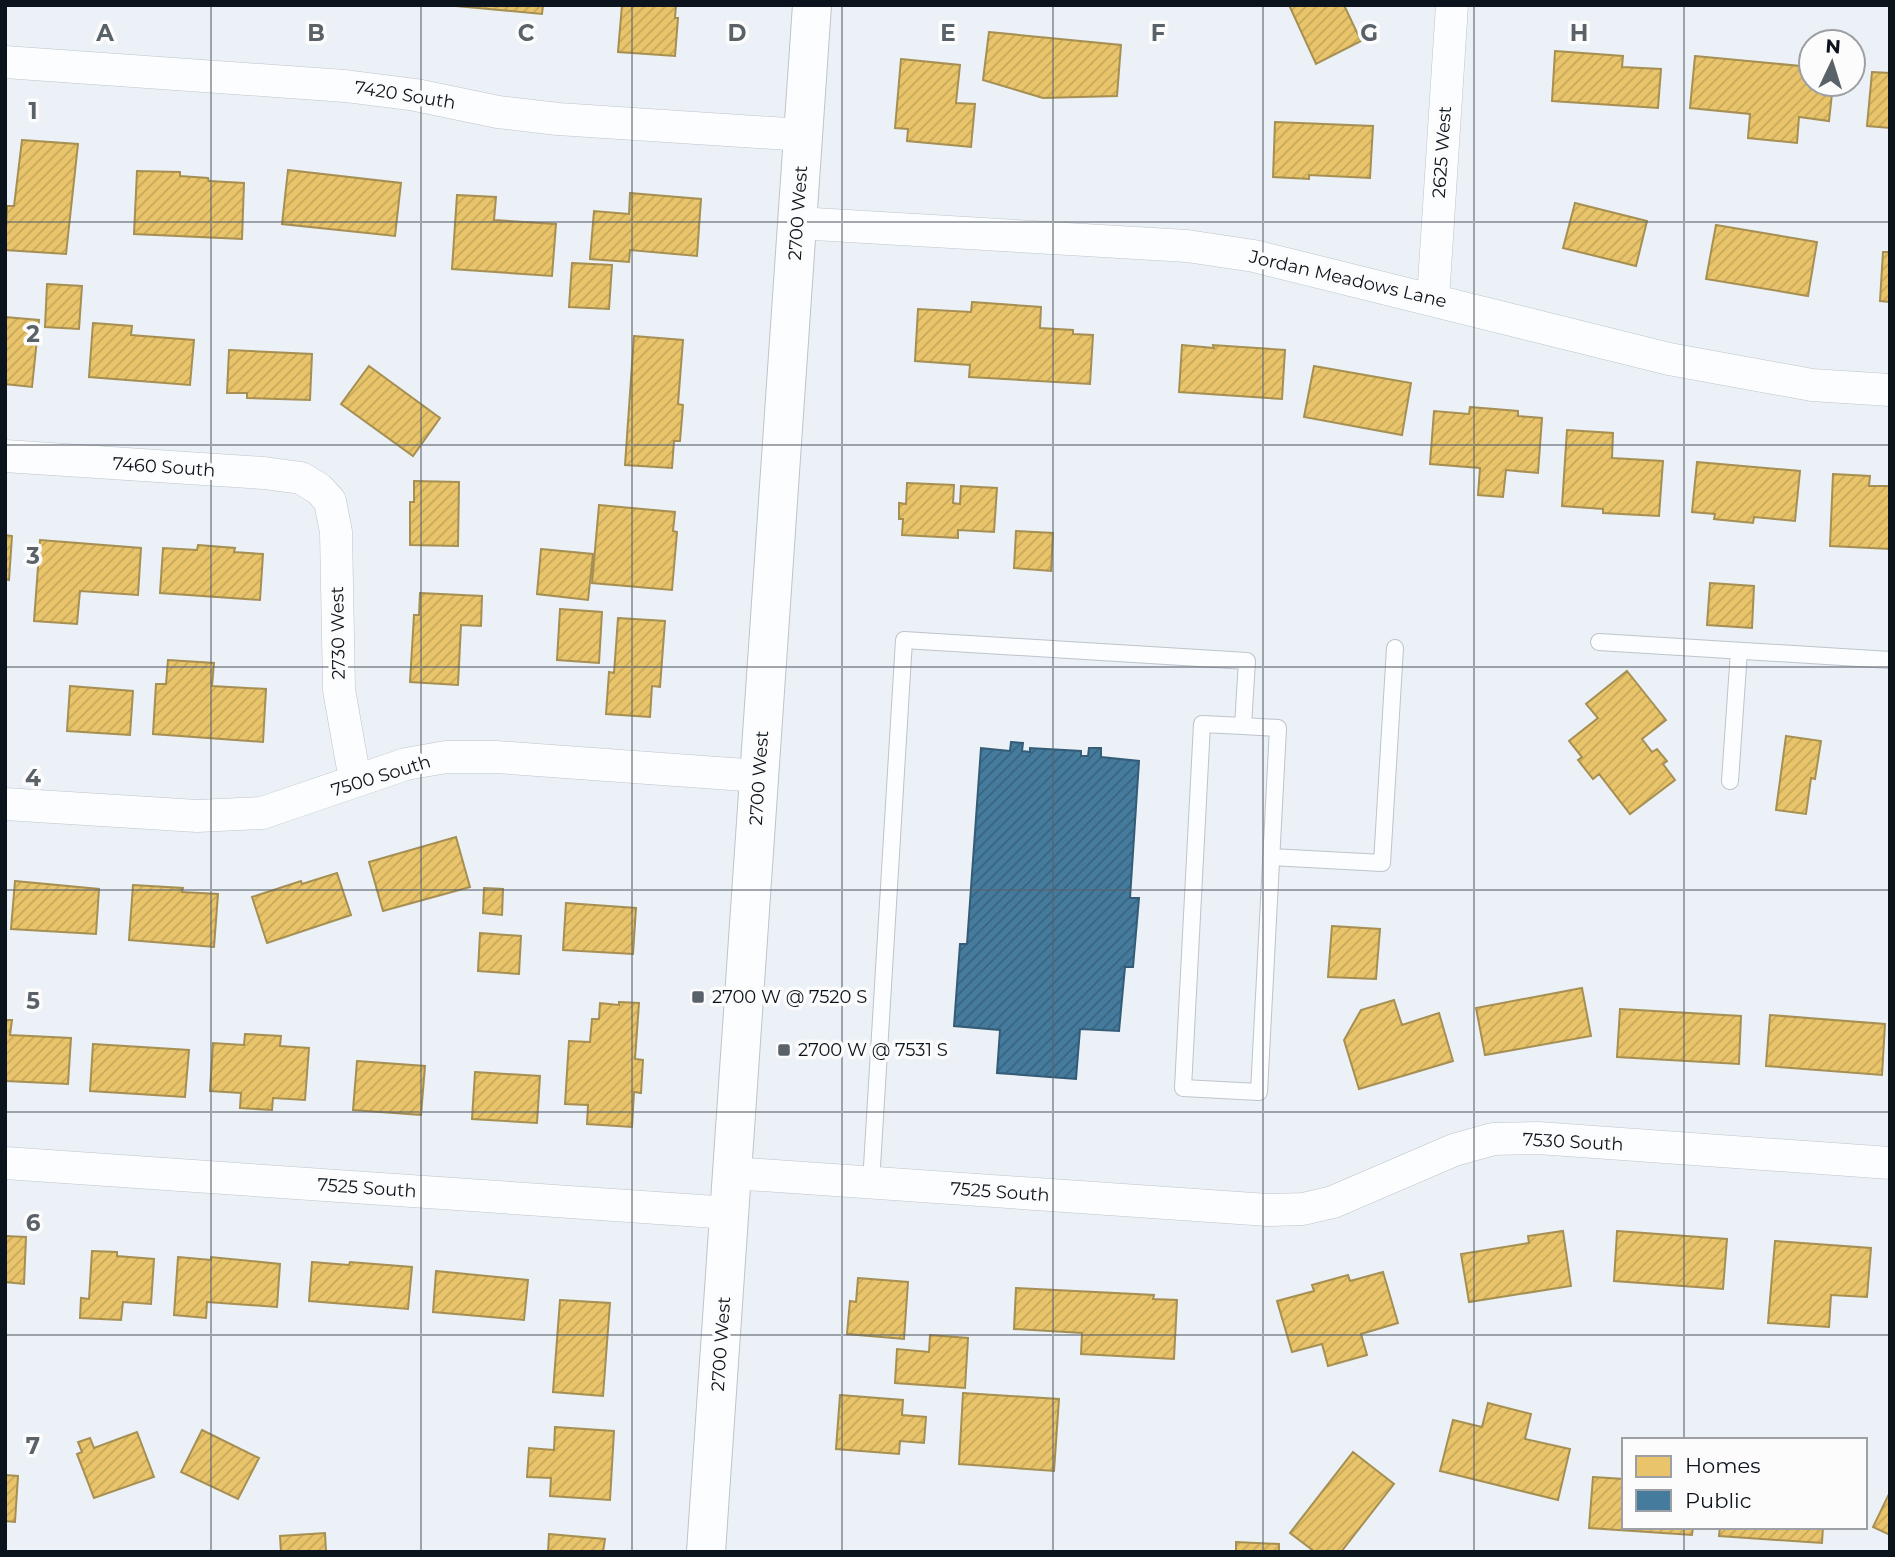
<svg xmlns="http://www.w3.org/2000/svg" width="1895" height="1557" font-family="Montserrat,sans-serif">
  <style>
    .homes { fill: url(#homes-hatch); stroke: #a68f53; stroke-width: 2 }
    .public { fill: url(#public-hatch); stroke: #345c77; stroke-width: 2 }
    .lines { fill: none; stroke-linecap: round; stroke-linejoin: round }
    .service-casing { stroke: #bdc4cb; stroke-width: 18 }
    .minor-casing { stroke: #bdc4cb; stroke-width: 33 }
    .secondary-casing { stroke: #bdc4cb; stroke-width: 40 }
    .service { stroke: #fcfdfe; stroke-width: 16 }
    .minor { stroke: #fcfdfe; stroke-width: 32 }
    .secondary { stroke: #fcfdfe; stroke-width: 38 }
    .grid { fill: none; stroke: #596169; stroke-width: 2; stroke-opacity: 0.55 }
    .poi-dot { fill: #596169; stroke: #fcfcfc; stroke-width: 2.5 }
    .labels { text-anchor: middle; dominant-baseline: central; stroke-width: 7; stroke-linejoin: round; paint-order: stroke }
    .street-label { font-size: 18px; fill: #0b131d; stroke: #fcfcfc }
    .poi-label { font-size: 18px; fill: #0b131d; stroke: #fcfcfc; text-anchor: start }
    .grid-label { font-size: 23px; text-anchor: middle; font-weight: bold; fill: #596169; stroke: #fcfcfc; stroke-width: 7; stroke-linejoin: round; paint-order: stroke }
  </style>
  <defs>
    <pattern id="homes-hatch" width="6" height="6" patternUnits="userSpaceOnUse" patternTransform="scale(1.75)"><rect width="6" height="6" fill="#e9c46a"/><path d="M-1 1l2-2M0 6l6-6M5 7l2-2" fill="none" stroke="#c6a85b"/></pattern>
    <pattern id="public-hatch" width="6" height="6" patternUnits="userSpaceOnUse" patternTransform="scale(1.75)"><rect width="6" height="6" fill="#457b9d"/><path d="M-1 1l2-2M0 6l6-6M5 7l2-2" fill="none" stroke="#38647f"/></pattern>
  </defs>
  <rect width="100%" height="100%" fill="#ebf1f6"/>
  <path class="homes" d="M445 5H543L542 14Z
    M622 5H676L675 18H678L675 56 618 52Z
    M1289 5H1344L1361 41 1316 64Z
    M989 32 1121 45 1117 96 1043 98 983 80Z
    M1555 51 1623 56 1622 67 1661 69 1658 108 1552 101Z
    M1695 56 1811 67V84H1833L1829 121 1799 117 1797 143 1748 138 1750 114 1690 108Z
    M901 59 960 65 956 103 975 104 971 147 907 141 908 129 895 128Z
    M1872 72 1890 73V128L1867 126Z
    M1275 122 1373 126 1370 178 1309 175V179L1273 177Z
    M22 140 78 144 66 254 5 250 7 206H14Z
    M288 170 401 183 395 236 282 224Z
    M137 171 180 172V176L208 178 209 181 244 183 242 239 134 234Z
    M630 193 701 199 697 256 630 250 629 262 590 259 594 211 629 214Z
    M457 195 496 197 494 220 556 224 552 276 452 269Z
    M1575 203 1647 221 1636 266 1563 248Z
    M1716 225 1817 242 1808 296 1706 279Z
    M1883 252H1890V302L1880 301Z
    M572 263 612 265 609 309 569 307Z
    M47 284 82 286 79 329 45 327Z
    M972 302 1041 307 1040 328 1073 330V334L1093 335 1090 384 969 377 970 365 915 361 918 309 971 312Z
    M5 317 39 320 32 387 5 384Z
    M93 323 132 326 131 335 194 340 190 385 89 377Z
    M634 336 683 340 678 404 683 405 680 441H674L672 468 625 465Z
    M1182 345 1214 348 1213 345 1285 350 1282 399 1179 392Z
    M229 350 312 354 310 400 247 398V393H227Z
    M369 366 440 418 413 456 341 404Z
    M1314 366 1411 383 1402 435 1304 417Z
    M1470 407 1518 411V416L1542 418 1538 473 1506 470 1503 497 1478 495 1480 468 1430 464 1434 411 1469 414Z
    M1567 430 1613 433 1612 458 1663 461 1659 516 1603 513V509L1562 506Z
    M1697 462 1800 471 1795 521 1754 517 1753 523 1714 519 1715 514 1692 512Z
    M1833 474 1870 476 1869 486H1890V549L1830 546Z
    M414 481 459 482 458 546 410 545V502H414Z
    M907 483 954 485 953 503 960 504 961 486 997 488 994 532 958 530V538L902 535 903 519H899V503L906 504Z
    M599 505 675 512 673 531 677 532 672 590 592 583Z
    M1016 531 1053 533 1051 571 1014 568Z
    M5 535 12 536 9 580 5 579Z
    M40 540 141 548 138 595 80 591 77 624 34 621Z
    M198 545 235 548 234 552 263 554 260 600 160 593 163 548 197 550Z
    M541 549 593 554 588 600 537 594Z
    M1710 583 1754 586 1752 628 1707 625Z
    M420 593 482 596 481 626 461 625 458 685 410 682 414 615H419Z
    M560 609 602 612 599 663 557 660Z
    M618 618 665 621 660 687 652 686 650 717 606 714 609 672 614 673Z
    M168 660 214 663 212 686 266 689 263 742 153 734 156 684H166Z
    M1627 671 1666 720 1642 739 1652 752 1657 749 1667 761 1663 764 1675 780 1630 814 1599 774 1593 779 1578 760 1582 757 1569 741 1598 718 1586 704Z
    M70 686 133 691 130 735 67 731Z
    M1786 736 1821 741 1815 779 1811 778 1806 814 1776 810Z
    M456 837 470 887 383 911 369 862Z
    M337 873 351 915 267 943 252 897 301 881 302 884Z
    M15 881 99 889 96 934 11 929Z
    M133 885 183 888 182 892 218 894 214 947 129 940Z
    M484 888 503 889 502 915 483 913Z
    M566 903 636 908 633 954 563 950Z
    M1332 926 1380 929 1376 979 1328 977Z
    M480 933 521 936 519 974 478 971Z
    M1582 988 1591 1036 1485 1055 1476 1008Z
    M1394 1000 1402 1025 1439 1013 1453 1061 1359 1089 1344 1040 1361 1010Z
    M619 1002 639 1003 635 1059 643 1060 641 1093 634 1092 632 1127 587 1124 588 1105 565 1104 569 1041 590 1042 592 1019H599L600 1003 619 1005Z
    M1620 1009 1741 1016 1739 1064 1617 1057Z
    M1770 1015 1885 1024 1882 1075 1766 1066Z
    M5 1020H12L10 1035 71 1038 68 1084 6 1081Z
    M245 1034 281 1036 280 1046 309 1048 305 1100 273 1098 272 1110 240 1108 241 1093 210 1091 213 1043 244 1045Z
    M93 1044 189 1050 185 1097 90 1091Z
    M357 1061 425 1066 421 1115 353 1110Z
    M475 1072 540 1076 537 1123 472 1119Z
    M1563 1231 1571 1286 1469 1302 1461 1254 1529 1243 1528 1236Z
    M1617 1231 1727 1239 1723 1289 1614 1281Z
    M5 1236 26 1237 24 1284 5 1282Z
    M1775 1241 1871 1248 1867 1297 1831 1295 1829 1327 1768 1323Z
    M92 1251 117 1252V1256L154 1259 151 1304 123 1302 121 1320 80 1318 81 1298 89 1299Z
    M178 1257 211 1260V1257L280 1264 277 1307 207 1302 206 1318 174 1315Z
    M312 1262 349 1265 350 1262 412 1267 408 1309 309 1301Z
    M436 1271 528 1280 524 1320 433 1312Z
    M1383 1272 1398 1323 1361 1334 1367 1355 1328 1366 1322 1344 1292 1352 1277 1301 1314 1291 1312 1285 1348 1275 1350 1281Z
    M858 1278 908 1282 904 1339 847 1334 850 1301 856 1302Z
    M1016 1288 1154 1295 1153 1299 1177 1300 1174 1359 1081 1354 1082 1333 1014 1329Z
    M560 1300 610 1303 603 1396 553 1392Z
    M930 1335 968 1338 965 1388 895 1383 897 1349 929 1352Z
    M963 1393 1059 1399 1054 1471 959 1464Z
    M840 1395 903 1400 902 1415 926 1417 924 1443 900 1441 899 1454 836 1449Z
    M1488 1403 1531 1414 1525 1439 1570 1449 1558 1500 1440 1471 1453 1420 1482 1427Z
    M555 1427 614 1431 610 1500 550 1496 551 1478 527 1477 529 1448 554 1450Z
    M202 1430 259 1458 238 1499 181 1472Z
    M137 1432 154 1477 94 1498 77 1454 82 1452 78 1442 90 1438 94 1448Z
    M1353 1452 1394 1484 1341 1552H1315L1290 1533Z
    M5 1475 18 1476 15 1522 5 1521Z
    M1593 1477 1624 1479V1527H1693L1692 1535 1589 1528Z
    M1890 1492V1535L1873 1527Z
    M1720 1527H1823L1822 1543 1719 1536Z
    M325 1533 326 1552H281L280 1536Z
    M549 1534 605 1539 603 1552H548Z
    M1236 1542 1279 1544V1552H1236Z"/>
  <path class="public" d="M1011 742 1023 743 1022 751 1030 752V748L1081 751V756H1088L1089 748H1101V757L1139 761 1130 898H1139L1133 967H1125L1119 1031 1080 1029 1076 1079 997 1073 1000 1030 954 1026 960 944H967L981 748 1010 751Z"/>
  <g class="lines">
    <defs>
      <path id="service" d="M1599 642 1890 660
        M1730 781 1739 651
        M1271 857 1382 863 1395 648
        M871 1183 904 640 1247 661 1243 726 1202 724 1183 1088 1259 1092 1278 728 1243 726"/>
      <path id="minor" d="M5 62 345 86 416 95 498 112 558 119 803 135
        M797 223 1187 246 1254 256 1669 359 1812 385 1890 390
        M1433 299 1452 5
        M5 456 264 473 301 478 319 489 330 501 336 532 339 690 355 780
        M5 804 197 816 262 813 406 764 446 757H496L759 776
        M5 1163 730 1213
        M732 1173 1268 1210 1303 1209 1333 1202 1454 1150 1493 1139 1538 1138 1890 1163"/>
      <path id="secondary" d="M706 1552 812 5"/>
    </defs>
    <use href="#service" class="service-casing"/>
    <use href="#minor" class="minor-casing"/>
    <use href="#secondary" class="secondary-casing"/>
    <use href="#service" class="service"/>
    <use href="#minor" class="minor"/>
    <use href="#secondary" class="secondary"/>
  </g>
  <path class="grid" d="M211 5V1552M421 5V1552M632 5V1552M842 5V1552M1053 5V1552M1263 5V1552M1474 5V1552M1684 5V1440M5 222H1890M5 445H1890M5 667H1890M5 890H1890M5 1112H1890M5 1335H1890M1684 1527V1552"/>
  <g class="poi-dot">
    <rect x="691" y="990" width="14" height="14" rx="3.5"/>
    <rect x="777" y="1043" width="14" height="14" rx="3.5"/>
  </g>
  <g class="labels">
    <g class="street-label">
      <text transform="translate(405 95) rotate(9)">7420 South</text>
      <text transform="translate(1442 152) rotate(-86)">2625 West</text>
      <text transform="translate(798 213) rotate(-86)">2700 West</text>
      <text transform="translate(1348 279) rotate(13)">Jordan Meadows Lane</text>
      <text transform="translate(164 467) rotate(4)">7460 South</text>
      <text transform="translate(338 633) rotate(-91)">2730 West</text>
      <text transform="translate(381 776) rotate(-17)">7500 South</text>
      <text transform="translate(759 778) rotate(-86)">2700 West</text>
      <text transform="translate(1573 1142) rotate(3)">7530 South</text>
      <text transform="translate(367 1188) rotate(4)">7525 South</text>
      <text transform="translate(1000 1192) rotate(4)">7525 South</text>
      <text transform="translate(721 1344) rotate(-86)">2700 West</text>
    </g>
    <g class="poi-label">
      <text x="712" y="997">2700 W @ 7520 S</text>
      <text x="798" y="1050">2700 W @ 7531 S</text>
    </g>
  </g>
  <g class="grid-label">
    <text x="105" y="41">A</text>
    <text x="316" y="41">B</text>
    <text x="526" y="41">C</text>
    <text x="737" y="41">D</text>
    <text x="948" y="41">E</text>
    <text x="1158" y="41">F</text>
    <text x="1369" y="41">G</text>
    <text x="1579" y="41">H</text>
    <text x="33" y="119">1</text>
    <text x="33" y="342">2</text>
    <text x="33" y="564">3</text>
    <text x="33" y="786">4</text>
    <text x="33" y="1009">5</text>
    <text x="33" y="1231">6</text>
    <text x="33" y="1454">7</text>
  </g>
  <rect width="1895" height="1557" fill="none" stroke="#0b131d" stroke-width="14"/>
  <rect x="1622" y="1438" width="245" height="91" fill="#fcfcfc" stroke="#9c9fa3" stroke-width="2"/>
  <rect x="1636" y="1456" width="35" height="21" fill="#e9c46a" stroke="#9c9fa3" stroke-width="2"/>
  <text x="1685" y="1473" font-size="21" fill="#0b131d">Homes</text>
  <rect x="1636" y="1490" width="35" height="21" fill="#457b9d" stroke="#9c9fa3" stroke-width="2"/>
  <text x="1685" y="1508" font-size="21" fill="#0b131d">Public</text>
  <g transform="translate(1832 63) rotate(4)"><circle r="33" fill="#fcfcfc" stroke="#9c9fa3" stroke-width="2"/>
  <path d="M0-5L12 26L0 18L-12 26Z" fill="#596169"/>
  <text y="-10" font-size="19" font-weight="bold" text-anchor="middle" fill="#0b131d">N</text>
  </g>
</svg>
